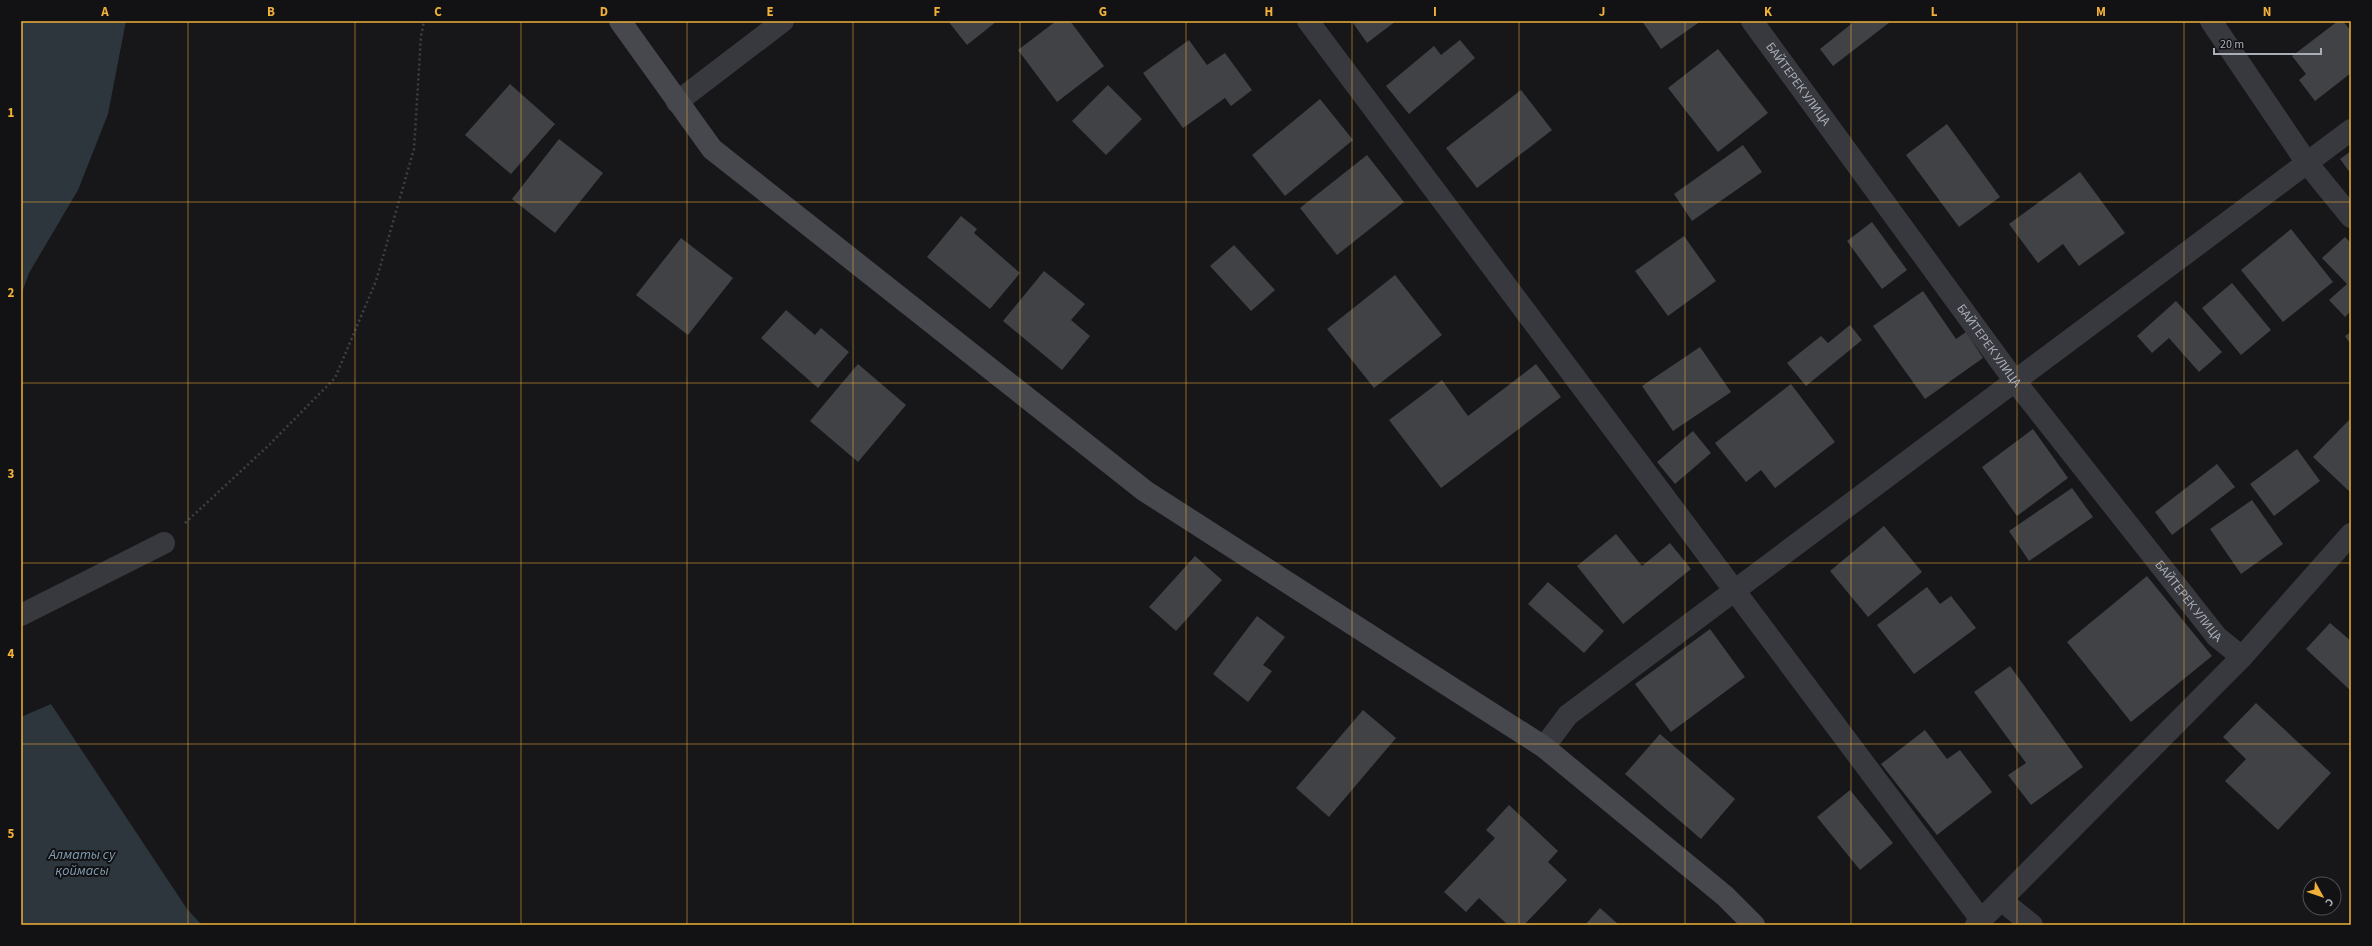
<svg xmlns="http://www.w3.org/2000/svg" width="2372" height="946" font-family="'Source Sans 3',sans-serif">
  <style>
    .water { fill: #2d363d }
    .building { fill: #414246 }
    .lines { fill: none; stroke-linecap: round; stroke-linejoin: round }
    .path { stroke: #3e4045; stroke-width: 2.5; stroke-dasharray: 2 3; stroke-linecap: butt }
    .street { stroke: #38393e; stroke-width: 22 }
    .secondary { stroke: #46484e; stroke-width: 22 }
    .grid { fill: none; stroke: #f0b039; stroke-width: 1; stroke-opacity: 0.55 }
    .labels { text-anchor: middle; dominant-baseline: central; stroke-width: 4; stroke-linejoin: round; paint-order: stroke }
    .street-label { font-size: 13px; fill: #a9aeb9; stroke: #121214 }
    .water-label { font-size: 14px; font-style: italic; fill: #819cb3; stroke: #121214 }
    .neatline { fill: none; stroke: #f0b039; stroke-width: 1.5 }
    .grid-label { font-size: 13px; text-anchor: middle; font-weight: bold; fill: #f0b039 }
  </style>
  <rect width="100%" height="100%" fill="#171719"/>
  <path class="water" d="M21 21H126L108 114 78 190 29 273 21 295Z
    M51 704 187 909 202 925H21V717Z"/>
  <path class="building" d="M948 21H997L967 45Z
    M1056 21H1070L1104 66 1057 102 1018 50Z
    M1355 21H1396L1367 43 1353 23Z
    M1642 21H1701L1661 49Z
    M1855 21 1890 22 1833 66 1820 49Z
    M2338 21H2343L2351 31V73L2315 101 2299 80 2306 74 2292 56Z
    M1189 40 1207 65 1225 53 1252 90 1231 106 1225 98 1183 128 1143 73Z
    M1460 40 1475 58 1409 114 1386 86 1434 46 1441 55Z
    M1718 49 1768 113 1718 152 1668 88Z
    M510 84 555 124 511 174 465 135Z
    M1108 85 1142 119 1106 155 1072 121Z
    M1521 90 1552 130 1477 188 1446 148Z
    M1320 99 1353 140 1285 196 1252 155Z
    M1947 124 2000 197 1959 227 1906 155Z
    M559 139 603 173 555 233 512 199Z
    M1743 145 1762 172 1692 221 1674 194Z
    M2351 151V174L2340 159Z
    M1367 155 1404 202 1337 255 1300 208Z
    M2080 172 2125 233 2079 266 2063 244 2038 263 2009 224Z
    M961 216 977 229 974 233 1020 273 990 309 927 257Z
    M1872 222 1907 270 1882 289 1847 241Z
    M2291 229 2333 282 2283 322 2241 270Z
    M1684 236 1716 281 1668 316 1635 271Z
    M2345 237 2351 243V311L2345 317 2329 300 2347 284 2322 258Z
    M681 238 733 278 688 335 636 295Z
    M1234 245 1275 290 1251 311 1210 266Z
    M1044 271 1085 304 1071 320 1090 336 1062 370 1003 321Z
    M1395 275 1442 335 1374 388 1327 329Z
    M2232 283 2271 330 2241 355 2202 308Z
    M1923 291 1956 339 1966 332 1983 358 1925 399 1873 326Z
    M2176 301 2222 352 2199 372 2169 338 2152 353 2137 336Z
    M786 310 815 335 821 328 849 352 818 388 761 338Z
    M1850 325 1862 340 1806 386 1787 363 1821 336 1828 343Z
    M2351 332V345L2345 336Z
    M1700 347 1731 392 1673 431 1642 386Z
    M858 364 906 405 858 462 810 421Z
    M1536 364 1561 397 1441 488 1389 420 1442 380 1468 416Z
    M1791 384 1835 442 1775 488 1761 470 1746 482 1715 443Z
    M2351 418V493L2313 457Z
    M2033 429 2068 478 2017 516 1982 467Z
    M1693 431 1711 453 1675 484 1657 462Z
    M2297 449 2320 481 2274 516 2250 484Z
    M2217 464 2235 487 2172 535 2155 512Z
    M2072 488 2093 517 2029 561 2009 531Z
    M2252 500 2283 544 2241 574 2210 529Z
    M1884 526 1922 572 1868 617 1830 571Z
    M1616 534 1642 566 1670 543 1691 569 1623 624 1577 566Z
    M1195 556 1222 580 1176 631 1149 607Z
    M2147 576 2212 656 2131 722 2067 642Z
    M1548 582 1604 631 1584 653 1528 604Z
    M1927 587 1940 604 1951 596 1976 628 1914 674 1877 625Z
    M1257 616 1285 637 1263 665 1272 671 1248 702 1213 674Z
    M2330 623 2351 641V691L2306 649Z
    M1710 629 1745 677 1671 732 1635 684Z
    M2010 666 2083 767 2031 805 2008 775 2026 763 1974 692Z
    M2256 703 2331 773 2278 830 2225 781 2246 759 2223 737Z
    M1363 710 1396 738 1329 817 1296 788Z
    M1925 730 1947 759 1960 750 1992 792 1937 835 1881 764Z
    M1660 734 1735 799 1701 839 1625 774Z
    M1850 790 1893 843 1860 870 1817 817Z
    M1509 805 1558 851 1548 862 1567 880 1524 925H1508L1479 898 1466 912 1444 892 1495 838 1486 830Z
    M1600 908 1619 925H1585Z"/>
  <g class="lines">
    <path class="path" d="M185 523 268 446 335 378 376 281 414 149 421 36 424 21"/>
    <g class="street">
      <path d="M1308 21 1982 921"/>
      <path id="s1" d="M1752 21 2014 380 2217 637 2242 657"/>
      <path d="M2211 21 2307 163 2351 217"/>
      <path d="M677 102 783 21"/>
      <path d="M21 615 164 543"/>
      <path d="M1544 747 1568 715 2351 130"/>
      <path d="M2001 900 2032 925"/>
      <path d="M1976 925 2242 657 2351 534"/>
    </g>
    <path class="secondary" d="M620 21 712 149 1145 491 1544 747 1725 896 1754 925"/>
  </g>
  <path class="grid" d="M188 21V925M355 21V925M521 21V925M687 21V925M853 21V925M1020 21V925M1186 21V925M1352 21V925M1519 21V925M1685 21V925M1851 21V925M2017 21V925M2184 21V925M21 202H2351M21 383H2351M21 563H2351M21 744H2351"/>
  <g class="labels">
    <g class="street-label">
      <text stroke="none"><textPath href="#s1" startOffset="78">БАЙТЕРЕК УЛИЦА</textPath></text>
      <text stroke="none"><textPath href="#s1" startOffset="402">БАЙТЕРЕК УЛИЦА</textPath></text>
      <text stroke="none"><textPath href="#s1" startOffset="726">БАЙТЕРЕК УЛИЦА</textPath></text>
    </g>
    <g class="water-label">
      <text x="82" y="855">Алматы су<tspan x="82" dy="16">қоймасы</tspan></text>
    </g>
  </g>
  <rect width="2372" height="946" fill="none" stroke="#121214" stroke-width="44"/>
  <g transform="translate(2322 896) rotate(130)"><circle r="19" fill="#121214" stroke="#4e5056"/>
  <path d="M0-3L7 15L0 10L-7 15Z" fill="#f0b039"/>
  <text y="-6" font-size="11" font-weight="bold" text-anchor="middle" fill="#a9aeb9">С</text>
  </g>
  <path d="M2214 48v6h107v-6" fill="none" stroke="#a9aeb9" stroke-width="2"/>
  <text x="2220" y="48" font-size="12" fill="#a9aeb9" stroke="#121214" stroke-width="3" paint-order="stroke">20 m</text>
  <rect x="22" y="22" width="2328" height="902" class="neatline"/>
  <g class="grid-label">
    <text x="105" y="16">A</text>
    <text x="271" y="16">B</text>
    <text x="438" y="16">C</text>
    <text x="604" y="16">D</text>
    <text x="770" y="16">E</text>
    <text x="937" y="16">F</text>
    <text x="1103" y="16">G</text>
    <text x="1269" y="16">H</text>
    <text x="1435" y="16">I</text>
    <text x="1602" y="16">J</text>
    <text x="1768" y="16">K</text>
    <text x="1934" y="16">L</text>
    <text x="2101" y="16">M</text>
    <text x="2267" y="16">N</text>
    <text x="11" y="117">1</text>
    <text x="11" y="297">2</text>
    <text x="11" y="478">3</text>
    <text x="11" y="658">4</text>
    <text x="11" y="838">5</text>
  </g>
</svg>
